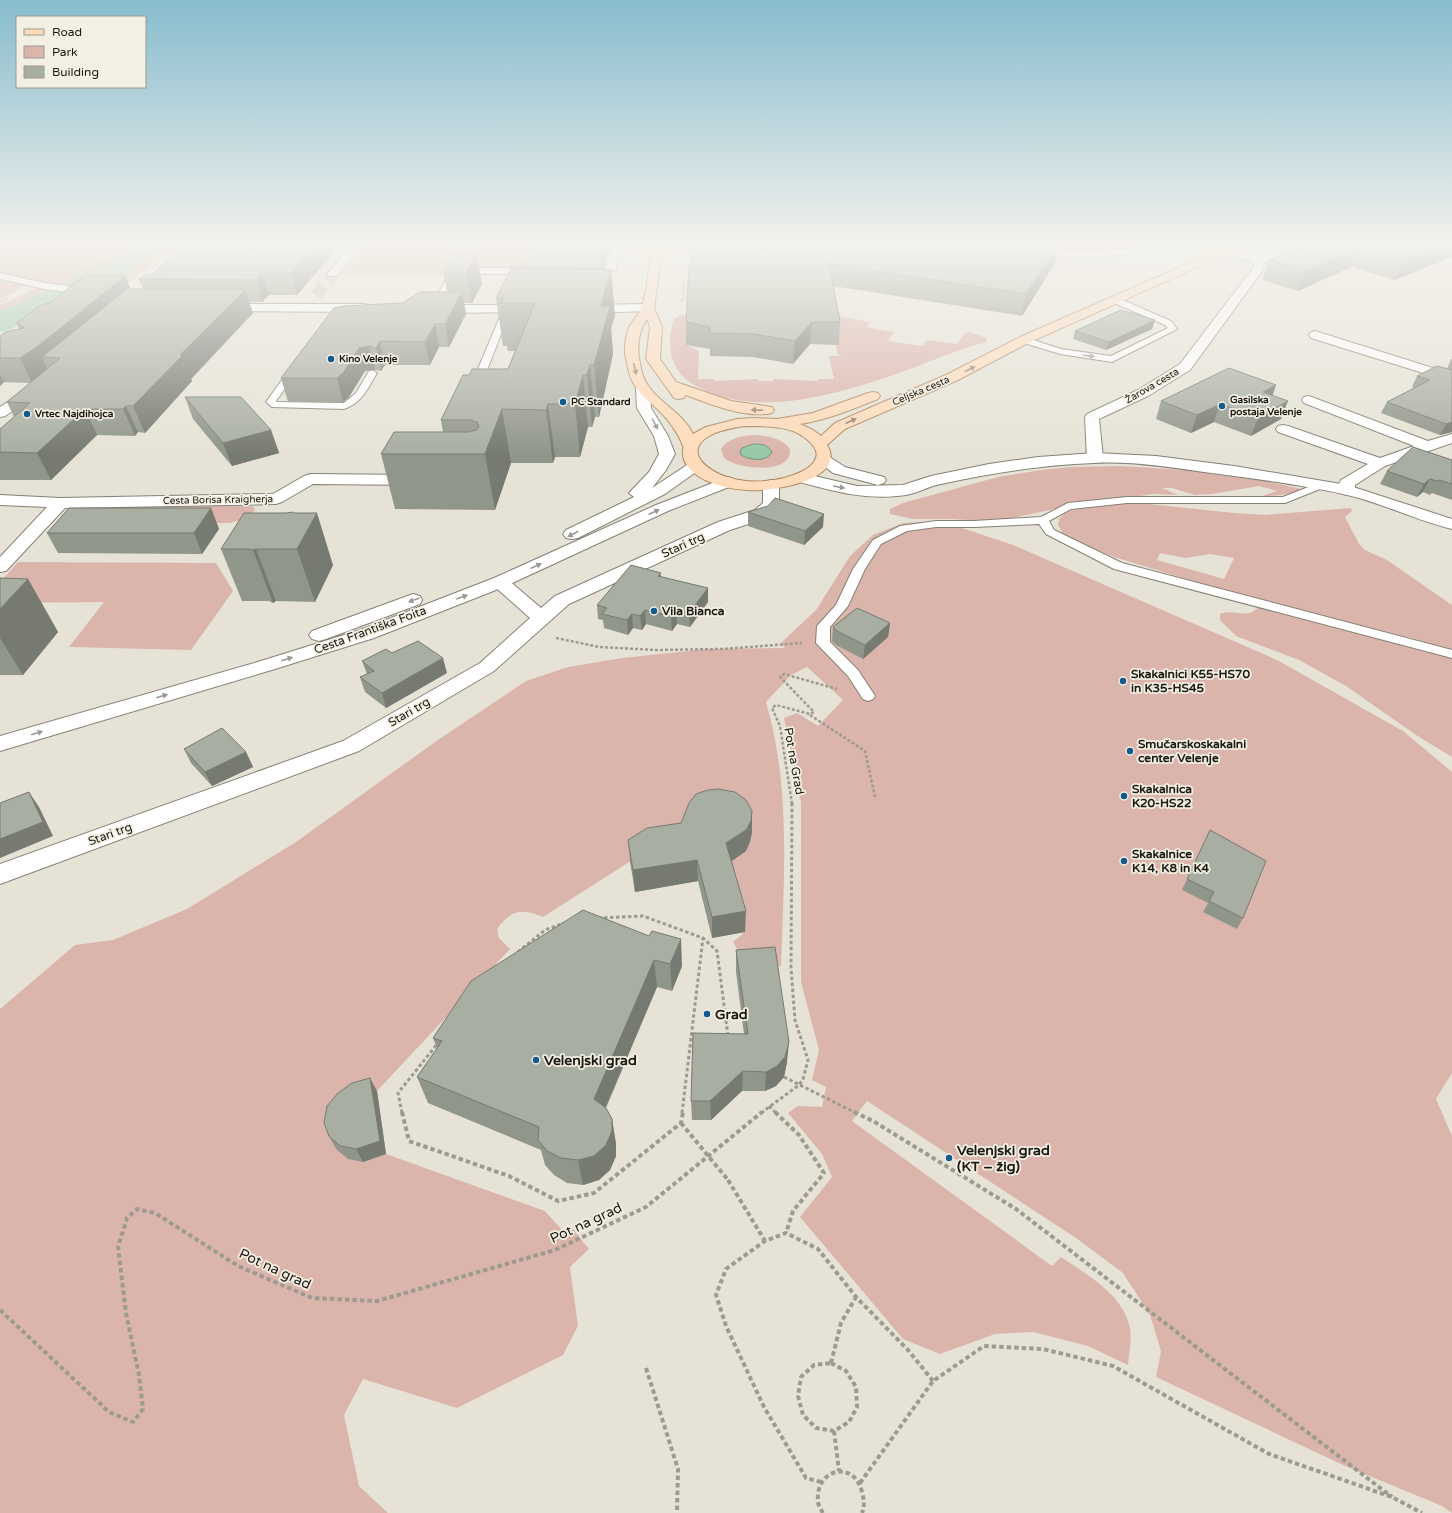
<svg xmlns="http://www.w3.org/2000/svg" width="1452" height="1513" font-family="'Varela Round',sans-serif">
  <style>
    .green { fill: #dbb5ac; fill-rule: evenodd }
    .water { fill: #97c8a7; stroke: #72947b }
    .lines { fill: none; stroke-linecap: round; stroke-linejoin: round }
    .river { fill: #97c8a7; fill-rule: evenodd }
    .street-tunnel { stroke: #bdbbaf; stroke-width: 12; stroke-dasharray: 12 6; stroke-linecap: butt }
    .lane-casing { stroke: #848175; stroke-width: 2 }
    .street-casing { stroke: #848175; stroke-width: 2 }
    .secondary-casing { stroke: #848175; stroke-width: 2 }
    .primary-casing { stroke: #ae8863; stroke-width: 2 }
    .path-far3 { stroke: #9d9b90; stroke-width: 1.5; stroke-dasharray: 1.5 1; stroke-linecap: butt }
    .path-far2 { stroke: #9d9b90; stroke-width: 2.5; stroke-dasharray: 3 2; stroke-linecap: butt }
    .path-far1 { stroke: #9d9b90; stroke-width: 3; stroke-dasharray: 3.5 2.5; stroke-linecap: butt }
    .path { stroke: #9d9b90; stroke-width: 4; stroke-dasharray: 4.5 3; stroke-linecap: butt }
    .lane { fill: #fff; fill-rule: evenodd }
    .street { fill: #fff; fill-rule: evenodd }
    .secondary { fill: #fff; fill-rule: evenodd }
    .primary { fill: #fedcbb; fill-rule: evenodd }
    .path-bridge { stroke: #9d9b90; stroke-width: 4; stroke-dasharray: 4.5 3; stroke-linecap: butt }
    .wall { fill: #91968b }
    .shaded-wall { fill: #767a71 }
    .building { fill: #a9aea2; stroke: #767a71 }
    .oneway { fill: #989895 }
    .oneway2 { fill: #978470 }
    .poi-dot { fill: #155a8f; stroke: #f3f0e3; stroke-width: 1.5 }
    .labels { text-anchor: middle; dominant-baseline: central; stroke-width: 3.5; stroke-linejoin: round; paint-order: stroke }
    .far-poi-label { font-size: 10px; font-weight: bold; fill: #1a1914; stroke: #f3f0e3; text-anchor: start }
    .far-street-label { font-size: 10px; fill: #1a1914; stroke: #f3f0e3 }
    .street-label { font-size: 12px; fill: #1a1914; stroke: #f3f0e3 }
    .poi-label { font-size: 12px; font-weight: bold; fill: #1a1914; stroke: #f3f0e3; text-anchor: start }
    .near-poi-label { font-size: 14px; font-weight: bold; fill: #1a1914; stroke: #f3f0e3; text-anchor: start }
    .near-street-label { font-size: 14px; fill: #1a1914; stroke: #f3f0e3 }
  </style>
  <rect width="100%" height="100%" fill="#e6e3d6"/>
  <path class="green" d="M12 244H154L72 287 0 275V251Z
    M166 244H188L163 255 120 290 84 289 127 268Z
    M367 244H460L440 276 342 275Z
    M479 244H538L541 247 533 268H467Z
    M947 244H1127L1133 246 1184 244 1179 246 1074 252 1039 251Z
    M0 278 27 285 0 300Z
    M39 287 66 291 47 301 0 319V305Z
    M832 311 842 313 837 316 870 322 866 327 894 332 888 341 922 346 927 340 957 344 965 333 969 332 985 337 987 342C958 349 937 359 910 369 846 392 754 423 691 383 669 369 666 342 674 319L680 315 690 314 686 345 699 351 698 379H714V381L758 379V381H773V379L818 381V379H834L829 356H841L838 355 836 345H838Z
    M759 435C771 437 783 439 790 449 792 475 738 470 724 458L721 449C729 437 745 435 759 435Z
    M1119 466C1182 469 1245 475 1306 490L1300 493 1259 497 1277 491 1259 486 1212 494 1195 495 1172 488H1162L1178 495 1152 494 1116 500 1101 499 1012 518 985 521 952 519H913L890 514V509L903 503 998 477 1041 470 1071 467Z
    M1139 503 1234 513 1265 515 1351 508 1352 511 1345 517 1359 544 1365 550 1387 560 1452 605V651L1412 638 1346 624 1206 585 1114 557 1072 540 1063 534 1058 525 1059 519 1066 512 1089 506ZM1160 553 1186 558 1210 554 1234 558 1224 579 1157 560Z
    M88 505 249 506 254 507 255 510 247 519 229 523H77L73 509Z
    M941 521 1013 545 1277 660 1403 731 1452 772V1073L1436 1099 1452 1136V1513L1442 1506 1343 1465 1156 1377 1161 1351 1150 1315 1123 1273 1076 1238 867 1101 852 1121 1052 1266 1061 1257C1087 1275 1123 1294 1130 1328 1132 1339 1129 1353 1128 1365L1088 1346 1033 1332 995 1334 940 1354 903 1339 800 1217 832 1177 822 1154 788 1113 798 1106 822 1107 826 1087 812 1080 819 1050 801 982V802L797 786 800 772 792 757 784 718 797 713 818 726 843 700 807 667 791 675 766 702C791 787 784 878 781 966H746L733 942 745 932 725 859 746 851 750 842 752 832 648 850 543 917C521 908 511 910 497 929L499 938 510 949 377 1091 359 1096 363 1162 386 1154 545 1211 563 1231 573 1229 589 1249 570 1267 578 1326 563 1355 457 1408 363 1379 344 1415 359 1486 388 1513H0V1009L75 945 113 940 187 909 296 842 435 742 526 681 568 667 622 658 707 649 785 648 781 643 816 610 850 556 873 535 903 523Z
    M18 562 216 563 233 591 191 650 69 647 104 602 0 603 2 580Z
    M1259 606 1345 630 1411 645 1452 658V757L1416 735 1346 686 1299 660 1236 636 1220 620V614C1235 608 1248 621 1259 606Z"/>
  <path class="water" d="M753 444C760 444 768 444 772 452 766 463 750 460 741 455L740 451 742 448Z"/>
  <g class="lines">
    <path class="river" d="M140 244H171L167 249 110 282 11 329 0 332V312L91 270Z"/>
    <path class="street-tunnel" d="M316 295 333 274"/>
    <defs>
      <path id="lane" d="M1187 244H1197C1186 253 1042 262 1032 254L1036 252 1110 251Z
        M1112 298H1118L1171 321 1177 329 1112 362 1060 354 1021 342 1020 340 1024 337 1061 349 1111 356 1168 328 1165 325 1112 302Z
        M504 307H510L511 309 480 388 478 390H472L470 388Z
        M295 365 300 368 276 401 277 402 344 403 356 393 369 371 372 370 377 373C368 388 362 403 344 409L272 407 266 402 292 366Z
        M1321 482 1326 485 1325 487 1285 503H1127L1071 509 1049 521 1054 530 1122 563 1452 650V658L1114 569 1046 534 1039 524 974 527H936L907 531 881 544 865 569 848 606 830 627V642L858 670 875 696 873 699 868 701 863 699 848 676 816 643 817 626 836 605 853 569 873 540 900 526 936 521H974L1041 517 1068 503 1127 497H1283Z"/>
      <path id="street" d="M353 244H363L337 276H329L327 274 329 272Z
        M465 244H475L463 268H539L545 271 539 274H460L449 296 447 305H528L532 306 534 309 532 312 440 313 432 311 430 308 435 305 437 296Z
        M611 244H621L616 269 604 274 574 273 572 271 574 269C585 266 597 270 607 265Z
        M1296 244H1310L1309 246 1264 263 1263 270 1190 370 1148 396 1099 419 1103 458 1100 461 1095 463 1090 461 1087 458 1085 417 1087 414 1138 390 1180 364 1253 268 1254 263 1221 252 1220 250 1221 248H1229L1259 257Z
        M0 273 45 283 96 290 100 291 102 293 100 295 96 296 45 289 0 279Z
        M222 304H364L368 305 370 308 368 311 364 312 218 311 216 308 218 305Z
        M648 304 652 305 654 308 652 311 584 313 580 312 578 309 580 306 584 305Z
        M1315 331 1452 374V382L1311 338 1309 335 1311 332Z
        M34 387 39 388 41 391 39 394 5 416 0 417V407L29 388Z
        M1309 396 1428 441 1452 434V443L1385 466 1355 485V490L1353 493 1347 495 1341 493C1338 489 1338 484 1341 480L1368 464 1278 432 1276 429 1278 426 1283 425 1288 426 1380 458 1414 446 1304 403 1302 400 1304 397Z
        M310 474 418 475 424 477 426 480 424 483 418 485 313 484 282 502 276 504 65 508 6 571 0 572V557L47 507 0 505V495L60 498 273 494 304 476Z
        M771 480 777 482 779 485V504L767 518 730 530 569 604 494 671 359 751 0 884V864L343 741 480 663 530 618 494 586 491 582 494 578 500 577 506 578 541 608 555 596 718 522 755 510 763 503V485L765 482Z"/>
      <path id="secondary" d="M643 385 648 386 650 389 651 408 668 436 675 454 666 470 652 488 690 463 695 461 700 463 703 466 700 469 665 494 578 538 572 539 566 538 563 534 566 530 634 497 629 493 649 472 659 454 654 436 637 408 636 389 638 386Z
        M1095 453 1156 456 1234 466 1347 485 1452 519V529C1415 520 1380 502 1343 494 1298 484 1250 478 1204 472 1168 467 1130 461 1094 463 1042 465 991 473 941 484 929 486 918 493 906 495 868 501 832 491 796 481L794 478 796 475 802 473 857 486 903 485 931 476 989 464 1038 457Z
        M823 454 828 456 845 467 884 477 886 480 884 483 878 485 833 473 815 459 818 456Z
        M728 477 734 479 736 482 734 485 668 511 506 586 374 638 275 669 0 751V736L261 661 360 630 494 578 656 505Z
        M413 594 420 596 422 600 420 604 326 639 319 641 312 639 309 635 312 631Z"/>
      <path id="primary" d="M653 244H663L654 308 662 327 660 359 676 382 731 401 772 407 774 410 772 413C747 419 709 404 686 395L684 398 679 399 674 398 646 359 650 327 647 319C639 331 637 344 639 358 641 368 642 378 649 387 661 404 683 413 693 434L706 427 737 419 754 418 777 419 813 413 868 393 873 392 878 393 880 396 878 399C853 409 827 420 800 424L813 430 821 436 835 423 948 374 1020 337 1233 244H1246L1245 246 1028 343 958 380 845 429 827 445C849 481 768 492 747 490 730 489 712 485 698 476 691 471 683 463 683 454 682 451 684 449 683 446 679 435 673 427 666 418 648 398 631 392 627 363 626 358 624 352 625 348 625 342 627 332 629 327 633 320 640 314 642 307 648 287 649 264 653 244ZM744 426C760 426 777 426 793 431 803 435 824 449 814 462 807 471 794 475 784 478 767 482 747 483 730 478 711 473 681 453 709 436 719 430 732 428 744 426Z"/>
    </defs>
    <use href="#lane" class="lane-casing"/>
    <use href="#street" class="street-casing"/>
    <use href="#secondary" class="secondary-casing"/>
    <use href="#primary" class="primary-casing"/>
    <path class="path-far3" d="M57 268 91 244
      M85 272 137 244
      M679 301H683L684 280
      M0 302 9 298"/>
    <path class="path-far2" d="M556 638 599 647 656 650 723 649 802 643
      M810 715 865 751 875 797
      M792 804 780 726 772 708 776 705 810 714 814 712 780 677 784 674 837 689"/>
    <path class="path-far1" d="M598 918 643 916 703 938 717 951 728 1036
      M518 952 545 930 564 923
      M784 1077 856 1113
      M769 1106 776 1113
      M402 1113 398 1093 438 1043
      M682 1113 703 938
      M761 1113 799 1085 803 1079 808 1060 795 1020 791 968 792 803"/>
    <path class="path" d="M402 1112 409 1141 509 1176 558 1201 594 1193 681 1123 683 1112
      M775 1112 799 1135 824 1173 793 1211 786 1233
      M854 1112 873 1121 1016 1209 1392 1497
      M728 1180 765 1241
      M0 1310 109 1412 133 1422 143 1409 139 1375 126 1313 118 1247 127 1218 137 1209 155 1213 238 1266 312 1298 377 1301 555 1250 646 1207 762 1112
      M831 1363 846 1371 856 1387 857 1407 849 1422 834 1431 816 1428 803 1415 798 1396 801 1377 814 1365Z
      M831 1363 841 1323 856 1297
      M646 1368 678 1469 677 1513
      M834 1431 839 1471
      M821 1482 806 1478 764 1407 726 1326 716 1295 726 1269 765 1241 786 1233 818 1249 856 1297 908 1350 933 1381
      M860 1483 933 1381 984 1346 1043 1349 1113 1366 1269 1454 1392 1497 1422 1513
      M823 1513C821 1510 818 1505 818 1501 815 1469 854 1459 862 1492 864 1500 865 1505 862 1513"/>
    <use href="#lane" class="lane"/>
    <use href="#street" class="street"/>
    <use href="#secondary" class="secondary"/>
    <use href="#primary" class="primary"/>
    <path class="path-bridge" d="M681 1123 728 1180"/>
  </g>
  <path class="wall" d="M188 244H341L297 295H269L262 302H249L253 313 191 379 192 381 145 433 138 432 135 436 97 435 51 480H0V429L14 417 7 402 30 383 4 382 0 386V336L19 329 17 323 49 303 125 276 130 289H143L139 279 151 275Z
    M545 244H607L608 253 604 265 603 266 615 316 611 328 613 354 599 417H595L592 427H588L580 457H555L553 463H511L495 510 395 509 381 454 443 432 441 420 469 375 508 369 515 351H508L507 346H503L496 298 520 268 538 248 546 246Z
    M692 244H1059L1055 263 1022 316 833 286 840 322 839 345 810 344 793 364 753 357 710 356V349L686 345V322L691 265Z
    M1309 244H1452L1395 280 1351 267 1298 291 1262 280 1269 260Z
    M452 254 482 284 472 303H464L466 314 449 347H439L430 365H385L381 371 375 370 365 371 349 397 343 402H288L281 378 403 303 447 292 443 273Z
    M1155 320 1152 329 1106 350 1073 339 1075 331Z
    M1451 359H1452V432L1440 435 1381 413 1387 402 1414 388 1412 387 1417 376 1447 369Z
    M1272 396 1281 419 1251 436 1214 422 1191 433 1156 419 1161 401Z
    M185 397 271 430 279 453 232 466 193 419Z
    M1452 460V500L1432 493 1430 495 1423 492 1417 497 1380 484 1387 471Z
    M211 508 219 529 202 554 58 553 47 533Z
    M748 512 823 527 804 545 748 526Z
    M244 513 333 565 315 602 276 601 273 603 269 601H242L221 549Z
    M661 573V577L708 588V602L690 627 677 624 672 631 646 624 642 630 633 628 628 635 604 628 603 620 598 619 597 605Z
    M0 578 28 579 58 632 23 675H0Z
    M890 623 888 637 863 659 836 645 832 641 833 627Z
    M392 653 447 673 386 708 365 692 360 677 367 674 362 661Z
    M184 749 246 752 253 767 212 786 191 763Z
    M1210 830 1243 918 1237 929 1203 912 1208 903 1182 890Z
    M752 832 750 842 746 851 732 861 745 932 712 938 698 881 635 892 630 862 628 840Z
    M583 910 682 966 672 991 657 987 606 1108 612 1119 616 1144V1156L610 1170 599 1180 583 1185 567 1183 554 1175 545 1165 541 1150 428 1103 417 1077 437 1048 433 1038Z
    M736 950 787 1062 784 1077 776 1086 765 1091H742L711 1120H692L691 1101 744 1034 736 972Z
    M377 1091 386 1154 363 1162 348 1159 336 1149 329 1136Z"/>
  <path class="shaded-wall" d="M0 244H12L0 251Z
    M317 244H341L297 295 291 273Z
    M600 244H607L608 253 604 265 602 266Z
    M1059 244 1055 263 1022 316 1026 294Z
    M1447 244H1452V257L1395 280 1404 260Z
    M598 246 600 272 595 254Z
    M1358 248 1351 267 1298 291 1306 271Z
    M477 254 482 284 472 303 466 273Z
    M611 269 615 316 611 328 613 354 599 417 594 365 601 306Z
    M262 273 269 295 262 302 256 280Z
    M125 276 134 298 60 358 42 357 48 371 32 383 20 358Z
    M245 290 253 313 191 379 192 381 145 433 133 406 180 355Z
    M462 292 466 314 449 347 445 324Z
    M1155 320 1152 329 1106 350 1109 342Z
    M812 322 810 344 793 364 795 341Z
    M435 324 439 347 430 365 425 342Z
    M380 341 385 365 381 371 376 348Z
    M369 346 375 370 365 371 349 397 343 402 337 378 359 348Z
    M590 365 595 417 592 427 587 375Z
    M0 374 4 382 0 386Z
    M583 375 588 427 580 457 575 404Z
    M1276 385 1270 403 1263 392Z
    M1288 401 1281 419 1251 436 1258 418Z
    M548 404 555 457 553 463 546 410Z
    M1220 404 1214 422 1191 433 1197 415Z
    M126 406 138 432 135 436 123 409Z
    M85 409 97 435 51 480 37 453Z
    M502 409 511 463 495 510 485 454Z
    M1452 422V432L1440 435 1446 424Z
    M271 430 279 453 232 466 223 443Z
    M1430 479 1423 492 1417 497 1424 484Z
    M211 508 219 529 202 554 194 533Z
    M317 513 333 565 315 602 297 549Z
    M824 514 823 527 804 545 805 531Z
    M256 549 276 601 273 603 253 550Z
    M28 579 58 632 23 675 0 638V609Z
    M708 588V602L690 627 689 613Z
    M645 610 646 624 642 630 640 616Z
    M676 610 677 624 672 631 671 616Z
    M632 614 633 628 628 635 627 620Z
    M890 623 888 637 863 659 865 645Z
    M443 658 447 673 386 708 382 693Z
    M246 752 253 767 212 786 205 772Z
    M29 792 39 807 53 836 0 858V839Z
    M752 811V832L750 842 746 851 726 865V843Z
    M697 860 698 881 635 892 633 870Z
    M746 911 745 932 712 938V917Z
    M681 939 682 966 672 991 670 964Z
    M654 960 657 987 598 1125 594 1099Z
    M789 1042 787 1062 784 1077 776 1086 765 1091 766 1072Z
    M743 1071 742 1091 711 1120 710 1101Z
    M370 1078 377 1091 386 1154 363 1162 356 1149Z
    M612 1119 616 1144V1156L610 1170 599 1180 583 1185 578 1160Z"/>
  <path class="building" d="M188 244H317L291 273H262L256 280 139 279 144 275H151Z
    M692 244H1059L1026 294 829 264 840 322H812L795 341 753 334 710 333V327L686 322 689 265H691Z
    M1309 244H1447L1404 260 1358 248 1306 271 1269 260Z
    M539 246H598L595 254H597L605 269 520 268 529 248H538Z
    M452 254H477L466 273H443Z
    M511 268 611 269 601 306H610L594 365H590L587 375H583L575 404H548L546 410 502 409 485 454H381L394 432H469L476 430 479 427 477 422 470 420H441L463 375H469L472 369H508L535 303H501L503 298H496Z
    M85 276H125L37 347 20 358H0V336L5 332 24 328 17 323 39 306 49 303Z
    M127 289 245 290 180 355H183L133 406H126L123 409H85L37 453 0 452V429L30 403 7 402 60 358 42 357Z
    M419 292H462L445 324H435L425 342 380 341 376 348 369 346 359 348 343 373 337 378H281L334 308 344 306 403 303Z
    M1121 310 1155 320 1109 342 1075 331Z
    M1437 366 1452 370V422L1446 424 1387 402 1430 380 1417 376Z
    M1229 368 1276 385 1263 392 1288 401 1258 418 1220 404 1197 415 1161 401Z
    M185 397H241L271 430 223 443Z
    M1413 447 1452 460V484L1439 480 1437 481 1430 479 1424 484 1387 471Z
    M775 498 824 514 805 531 748 512 768 506Z
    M69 508H211L194 533H47Z
    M293 512 294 513H317L297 549H256L253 550 249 549H221L244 513H286Z
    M631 565 661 573 658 576 708 588 689 613 676 610 671 616 645 610 640 616 632 614 627 620 602 614 607 608 597 605Z
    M0 578 28 579 0 609Z
    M857 608 890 623 865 645 837 631 833 627Z
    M418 641 443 658 382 693 360 677 374 671 362 661 386 649 392 653Z
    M222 728 246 752 205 772 184 749Z
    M718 789 735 792 746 800 752 811 751 821 746 830 726 843 746 911 712 917 697 860 633 870 628 840 647 828 681 823 689 803 696 794 708 790Z
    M29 792 43 822 0 839V803Z
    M1210 830 1266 861 1243 918 1209 901 1214 892 1187 879Z
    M583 910 649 936 652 931 681 939 670 964 654 960 594 1099 606 1108 612 1119V1131L606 1145 594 1156 578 1160 561 1158 547 1151 538 1140 539 1127 417 1077 442 1041 433 1038 471 981Z
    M775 947 789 1042 785 1057 777 1066 766 1072 743 1071 710 1101H691L693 1033 748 1034 736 950Z
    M370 1078 380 1141 356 1149 340 1146 329 1136 324 1123 327 1106 338 1093 352 1083Z"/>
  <defs><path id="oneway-solid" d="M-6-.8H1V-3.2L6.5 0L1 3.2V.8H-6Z"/></defs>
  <g class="oneway">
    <use href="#oneway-solid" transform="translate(1089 356) rotate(9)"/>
    <use href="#oneway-solid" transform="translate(655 424) rotate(62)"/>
    <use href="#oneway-solid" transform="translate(839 487) rotate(10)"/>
    <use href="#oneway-solid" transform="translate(654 512) rotate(-25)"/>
    <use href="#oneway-solid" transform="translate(573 534) rotate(153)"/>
    <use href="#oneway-solid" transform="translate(536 566) rotate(-24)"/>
    <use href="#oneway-solid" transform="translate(462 597) rotate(-20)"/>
    <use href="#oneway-solid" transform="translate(414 600) rotate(160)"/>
    <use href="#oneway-solid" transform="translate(287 659) rotate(-18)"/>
    <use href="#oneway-solid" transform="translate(162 696) rotate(-16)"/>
    <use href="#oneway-solid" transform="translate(37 733) rotate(-17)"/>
  </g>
  <g class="oneway2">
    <use href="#oneway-solid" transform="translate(635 369) rotate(76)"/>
    <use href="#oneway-solid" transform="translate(970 369) rotate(-28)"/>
    <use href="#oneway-solid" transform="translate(757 410) rotate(-178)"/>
    <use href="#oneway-solid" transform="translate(851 421) rotate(-24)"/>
  </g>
  <linearGradient id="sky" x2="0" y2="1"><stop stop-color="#87bcce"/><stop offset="0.54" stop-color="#f4f2ed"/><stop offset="1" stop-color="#f4f2ed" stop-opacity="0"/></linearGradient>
  <rect width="1452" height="455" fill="url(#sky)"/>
  <g class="poi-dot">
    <circle cx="331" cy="359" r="4"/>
    <circle cx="563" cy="402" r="4"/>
    <circle cx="1222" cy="406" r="4"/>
    <circle cx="27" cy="414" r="4"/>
    <circle cx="654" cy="611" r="4"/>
    <circle cx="1123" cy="681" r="4"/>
    <circle cx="1130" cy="751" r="4"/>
    <circle cx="1124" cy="796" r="4"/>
    <circle cx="1124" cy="861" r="4"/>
    <circle cx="707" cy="1014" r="4"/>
    <circle cx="536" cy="1060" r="4"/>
    <circle cx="949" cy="1158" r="4"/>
  </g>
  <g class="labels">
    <g class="far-poi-label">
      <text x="339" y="359">Kino Velenje</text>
      <text x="1230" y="400">Gasilska<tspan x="1230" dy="12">postaja Velenje</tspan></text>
      <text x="571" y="402">PC Standard</text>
      <text x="35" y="414">Vrtec Najdihojca</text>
    </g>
    <g class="far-street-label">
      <text transform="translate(1152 386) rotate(-30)">Žarova cesta</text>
      <text transform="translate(921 391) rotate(-23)">Celjska cesta</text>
      <text transform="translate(218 500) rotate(-1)">Cesta Borisa Kraigherja</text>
    </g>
    <g class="street-label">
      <text transform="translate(683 545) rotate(-24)">Stari trg</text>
      <text transform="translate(370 630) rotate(-20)">Cesta Františka Foita</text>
      <text transform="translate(409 712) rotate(-30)">Stari trg</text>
      <text transform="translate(794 761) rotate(80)">Pot na Grad</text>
      <text transform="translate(110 834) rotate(-20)">Stari trg</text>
    </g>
    <g class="poi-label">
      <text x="662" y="611">Vila Bianca</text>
      <text x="1131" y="674">Skakalnici K55-HS70<tspan x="1131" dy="14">in K35-HS45</tspan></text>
      <text x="1138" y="744">Smučarskoskakalni<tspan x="1138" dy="14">center Velenje</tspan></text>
      <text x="1132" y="789">Skakalnica<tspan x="1132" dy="14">K20-HS22</tspan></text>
      <text x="1132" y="854">Skakalnice<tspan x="1132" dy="14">K14, K8 in K4</tspan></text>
    </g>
    <g class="near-poi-label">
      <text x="715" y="1014">Grad</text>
      <text x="544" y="1060">Velenjski grad</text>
      <text x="957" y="1150">Velenjski grad<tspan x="957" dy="16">(KT – žig)</tspan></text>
    </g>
    <g class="near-street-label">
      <text transform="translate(586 1223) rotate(-25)">Pot na grad</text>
      <text transform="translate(275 1269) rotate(25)">Pot na grad</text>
    </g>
  </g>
  <rect x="16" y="16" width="130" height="72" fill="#f3f0e3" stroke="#9c9a90"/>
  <rect x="24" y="29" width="20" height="6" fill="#fedcbb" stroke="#9c9a90"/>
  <text x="52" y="36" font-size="12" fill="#1a1914">Road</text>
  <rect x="24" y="46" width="20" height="12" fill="#dbb5ac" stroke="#9c9a90"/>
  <text x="52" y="56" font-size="12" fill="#1a1914">Park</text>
  <rect x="24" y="66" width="20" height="12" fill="#a9aea2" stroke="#9c9a90"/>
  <text x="52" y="76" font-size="12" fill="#1a1914">Building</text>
</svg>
